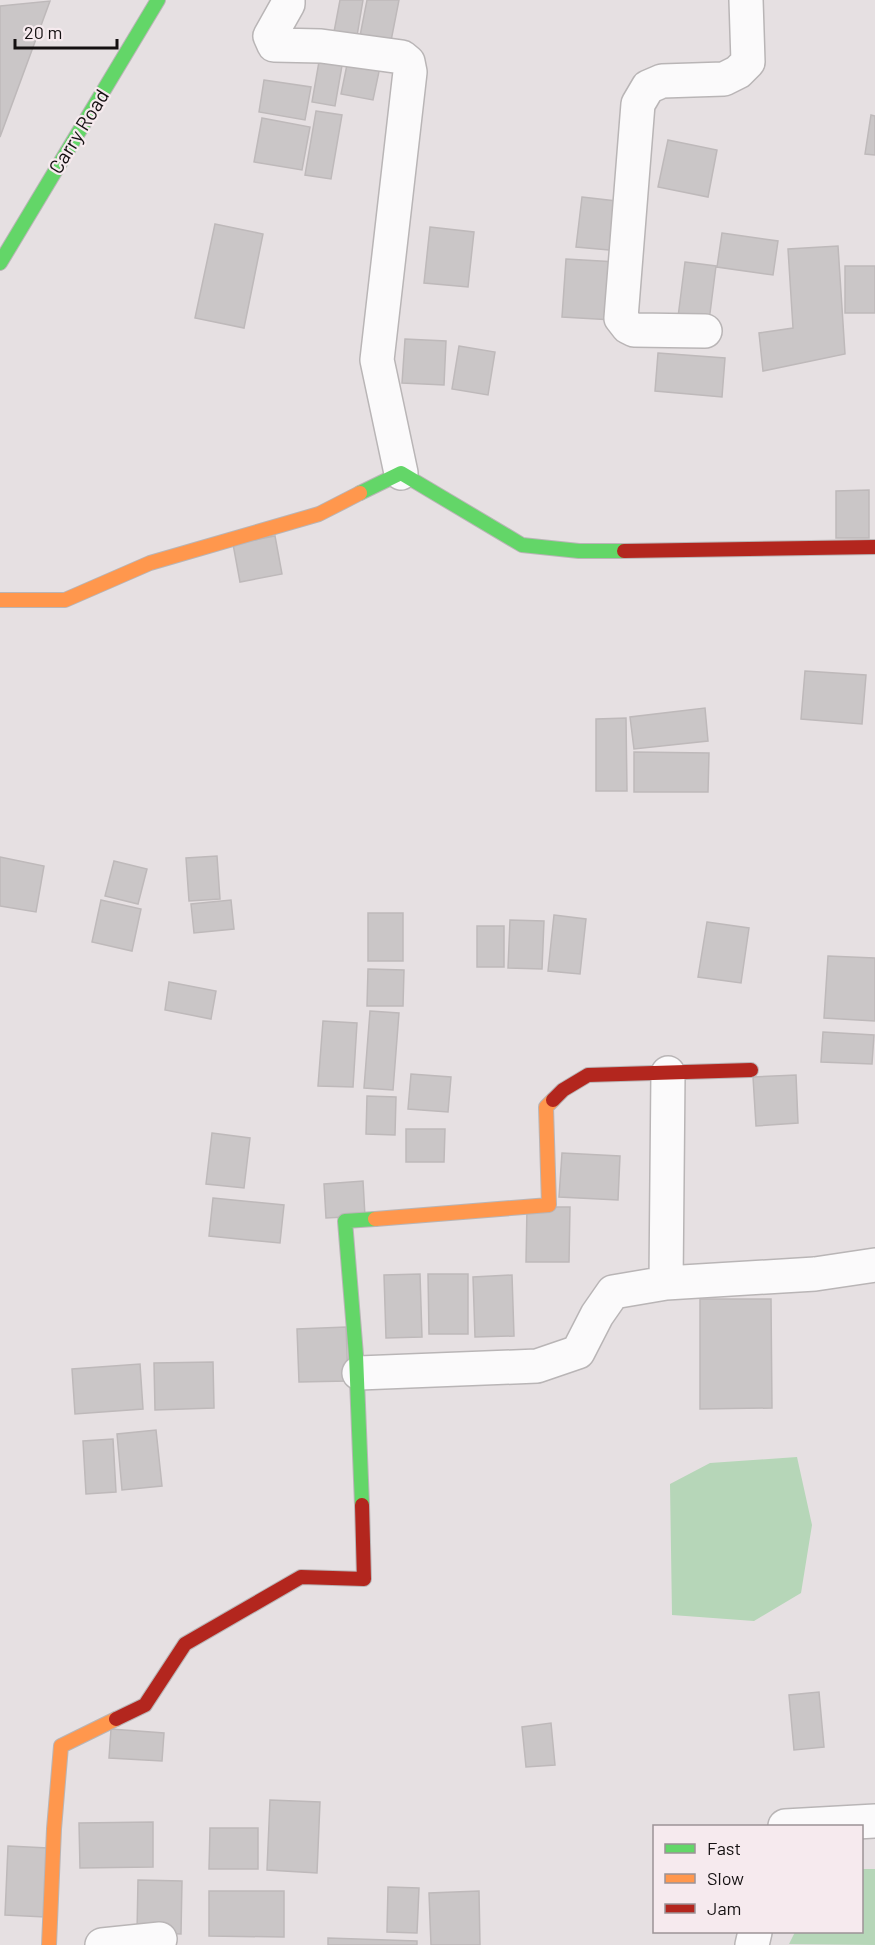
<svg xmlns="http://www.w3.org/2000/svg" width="875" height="1945" font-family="Barlow,sans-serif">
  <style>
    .water { fill: #b6d6b8 }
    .building { fill: #cac6c7; stroke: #beb9ba; stroke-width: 1.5 }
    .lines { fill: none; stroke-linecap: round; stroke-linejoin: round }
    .street-casing { stroke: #b9b5b6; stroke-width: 36 }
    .fast-casing { stroke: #b9b5b6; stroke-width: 16 }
    .slow-casing { stroke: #b9b5b6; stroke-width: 16 }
    .jam-casing { stroke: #b9b5b6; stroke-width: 16 }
    .street { stroke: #fbfafb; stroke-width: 33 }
    .fast { stroke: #63d668; stroke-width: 14 }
    .slow { stroke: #ff974d; stroke-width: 14 }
    .jam { stroke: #b3261e; stroke-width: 14 }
    .labels { text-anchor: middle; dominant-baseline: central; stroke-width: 4.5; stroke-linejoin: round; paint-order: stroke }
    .street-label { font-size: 20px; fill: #141011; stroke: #f6eaee }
  </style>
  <rect width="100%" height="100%" fill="#e6e0e2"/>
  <path class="water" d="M797 1457 812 1525 801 1593 754 1621 672 1615 670 1484 710 1463Z
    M862 1869H875V1945L789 1944 795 1932H862Z"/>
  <path class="building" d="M340 0H363L357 36 334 32Z
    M367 0H399L391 41 360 36Z
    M50 1 0 137V6Z
    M321 50 344 54 335 106 312 102Z
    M349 55 381 62 373 100 341 94Z
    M264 80 311 87 305 120 259 112Z
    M316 111 342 115 331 179 305 175Z
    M871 115 875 116V155L865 154Z
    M262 118 310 127 302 170 254 162Z
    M668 140 717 150 708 197 658 187Z
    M582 197 625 202 620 251 576 247Z
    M215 224 263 234 244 328 195 318Z
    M430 227 474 232 468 287 424 283Z
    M722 233 778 241 773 275 717 267Z
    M838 246 845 354 763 371 759 333 793 328 788 249Z
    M566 259 617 262 613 320 562 317Z
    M685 262 716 266 709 321 678 317Z
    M845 266H875V313H845Z
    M405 339 446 341 444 385 402 383Z
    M459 346 495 352 488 395 452 389Z
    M658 353 725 358 722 397 655 391Z
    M869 490V538H836V491Z
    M275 536 282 574 240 582 233 544Z
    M805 671 866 675 862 724 801 719Z
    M705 708 708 741 634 749 630 717Z
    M626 718 627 791H596V719Z
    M634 752 709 753 708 792H634Z
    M217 856 220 899 189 901 186 858Z
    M0 857 44 866 36 912 0 906Z
    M114 861 147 869 138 904 105 896Z
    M101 900 141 909 132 951 92 942Z
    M231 900 234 929 194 933 191 904Z
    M368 913H403V961H368Z
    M554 915 586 919 580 974 548 971Z
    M510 920 544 921 542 969 508 968Z
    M707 922 749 928 741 983 698 977Z
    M477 926H504V967H477Z
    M828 956 875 958V1021L824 1018Z
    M368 969 404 970 403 1006H367Z
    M169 982 216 991 211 1019 165 1010Z
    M370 1011 399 1013 393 1090 364 1088Z
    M323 1021 357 1023 353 1087 318 1086Z
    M823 1032 874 1035 872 1064 821 1062Z
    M411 1074 451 1077 448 1112 408 1109Z
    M796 1075 798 1123 756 1126 753 1077Z
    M367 1096 396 1097 395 1135 366 1134Z
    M406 1129H445L444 1162H406Z
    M212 1133 250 1138 244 1188 206 1184Z
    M562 1153 620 1156 618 1200 559 1197Z
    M363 1181 365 1216 326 1218 324 1184Z
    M213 1198 284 1205 280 1243 209 1236Z
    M527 1207H570L569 1262H526Z
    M420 1274 422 1337 386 1338 384 1275Z
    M428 1274H468V1334H429Z
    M512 1275 514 1336 475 1337 473 1277Z
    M700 1299H771L772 1408 700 1409Z
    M346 1327 348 1381 299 1382 297 1329Z
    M213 1362 214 1408 155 1410 154 1363Z
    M140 1364 143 1409 75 1414 72 1369Z
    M156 1430 162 1486 122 1490 117 1434Z
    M113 1439 116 1492 86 1494 83 1441Z
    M819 1692 824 1747 794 1750 789 1695Z
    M551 1723 555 1765 526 1767 522 1727Z
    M111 1729 164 1733 162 1761 109 1758Z
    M270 1800 320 1802 317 1873 267 1870Z
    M153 1822V1867L80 1868 79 1823Z
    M210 1828H258V1869H209Z
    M8 1846 48 1848 45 1917 5 1915Z
    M138 1880 182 1881 181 1934 137 1932Z
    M388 1887 419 1888 417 1933 387 1932Z
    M209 1891H284V1937L209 1936Z
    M479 1891 480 1945H431L429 1893Z
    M328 1938 417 1941V1945H328Z"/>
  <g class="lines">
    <defs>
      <path id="street" d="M288 0V4L270 36 274 45 321 46 402 57 408 62 410 72 377 360 401 473
        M705 331 634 330 628 327 621 318 638 104 648 87 662 81 724 79 738 72 748 62 746 0
        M666 1283 668 1073
        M359 1373 537 1366 578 1352 597 1315 613 1292 666 1283 815 1274 875 1265
        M785 1826 875 1821
        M102 1945 160 1939
        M752 1945 755 1932"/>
      <path id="fast" d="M0 263 158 0
        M360 493 401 473 522 545 579 551H624
        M362 1505 356 1355 345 1221 375 1219"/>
      <path id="slow" d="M0 600H65L150 563 319 514 360 493
        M375 1219 549 1205 546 1107 553 1100
        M49 1945 54 1829 61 1746 116 1719"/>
      <path id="jam" d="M624 551 875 547
        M553 1100 563 1090 588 1075 751 1070
        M116 1719 145 1705 185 1644 301 1577 364 1579 362 1505"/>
    </defs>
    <use href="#street" class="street-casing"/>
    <use href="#fast" class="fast-casing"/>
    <use href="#slow" class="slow-casing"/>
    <use href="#jam" class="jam-casing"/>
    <use href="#street" class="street"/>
    <use href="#fast" class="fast"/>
    <use href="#slow" class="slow"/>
    <use href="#jam" class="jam"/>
  </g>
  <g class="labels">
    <g class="street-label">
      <text transform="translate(78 131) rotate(-58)">Carry Road</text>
    </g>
  </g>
  <rect x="653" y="1825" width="210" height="108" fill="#f6eaee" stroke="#9c9396" stroke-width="1.5"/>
  <rect x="665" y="1844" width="30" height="9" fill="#63d668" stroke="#9c9396" stroke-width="1.5"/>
  <text x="707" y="1855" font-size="18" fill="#141011">Fast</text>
  <rect x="665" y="1874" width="30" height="9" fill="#ff974d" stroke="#9c9396" stroke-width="1.5"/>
  <text x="707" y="1885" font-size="18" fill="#141011">Slow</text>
  <rect x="665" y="1904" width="30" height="9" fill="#b3261e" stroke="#9c9396" stroke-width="1.5"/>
  <text x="707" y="1915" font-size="18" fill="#141011">Jam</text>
  <path d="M15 39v9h102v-9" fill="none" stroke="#141011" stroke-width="3"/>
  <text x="24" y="39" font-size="18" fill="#141011" stroke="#f6eaee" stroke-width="4.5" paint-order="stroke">20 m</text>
</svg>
